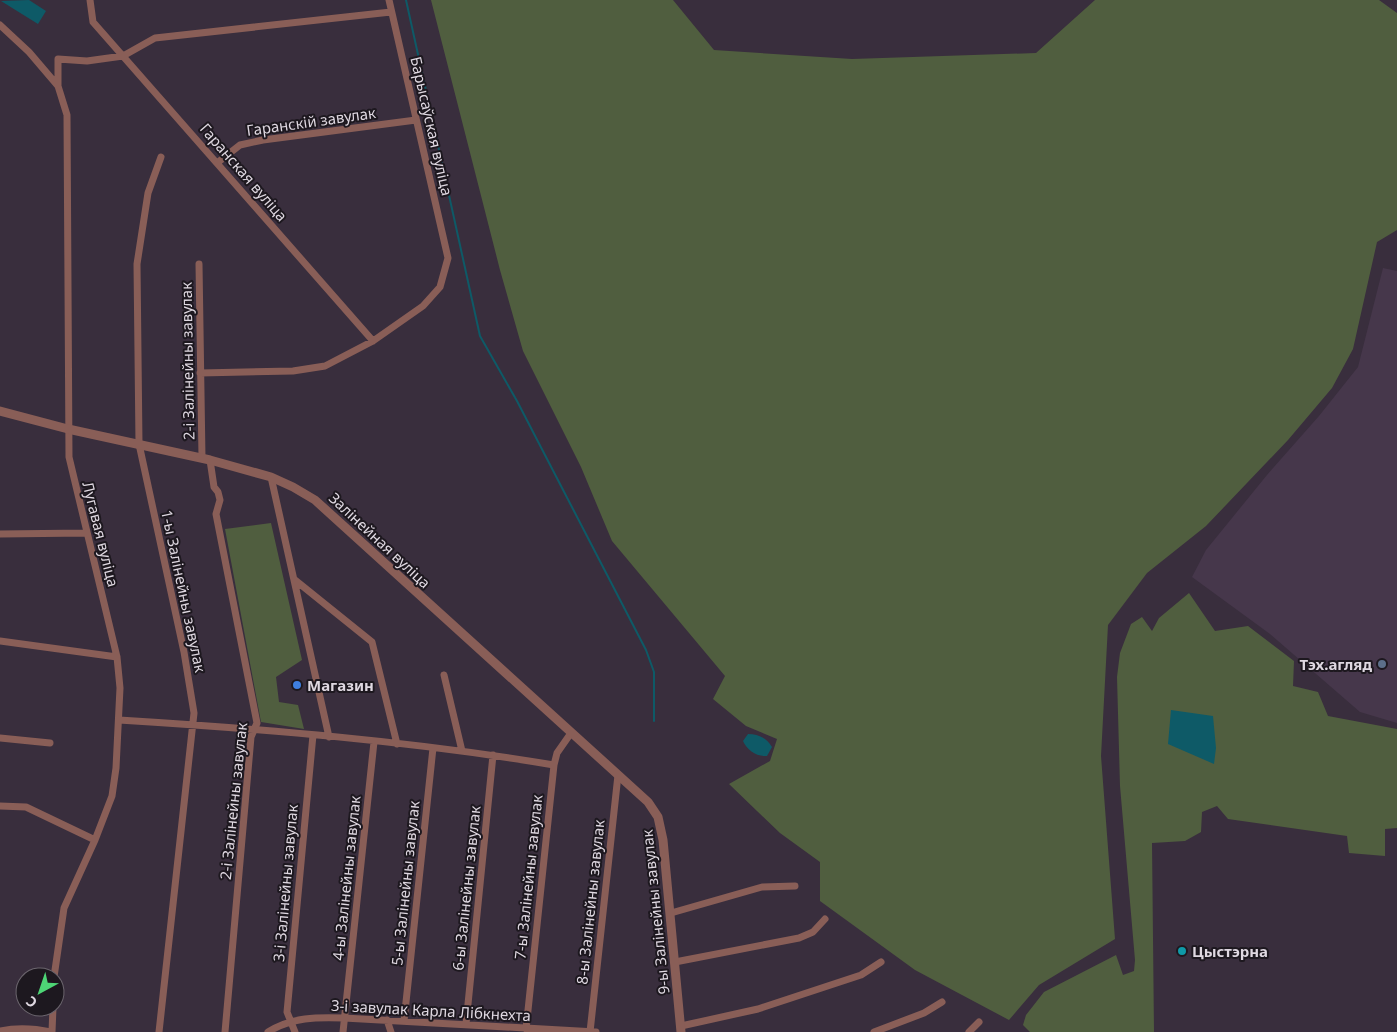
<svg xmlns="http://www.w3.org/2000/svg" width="1397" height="1032" font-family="'Noto Sans',sans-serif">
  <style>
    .built { fill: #46374b }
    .green { fill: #505e3f }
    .water { fill: #0e5a67 }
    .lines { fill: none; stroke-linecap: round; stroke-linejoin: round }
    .stream { stroke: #0e5a67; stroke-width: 2 }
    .minor { stroke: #895e57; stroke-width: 7 }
    .tertiary { stroke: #895e57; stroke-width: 9 }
    .service-dot { fill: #5c6f8a; stroke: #1d181f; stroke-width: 2 }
    .shop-dot { fill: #3f7fe0; stroke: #1d181f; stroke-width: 2 }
    .culture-dot { fill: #0f9aa8; stroke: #1d181f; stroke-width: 2 }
    .labels { text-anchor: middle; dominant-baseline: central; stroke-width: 4; stroke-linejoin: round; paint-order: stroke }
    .street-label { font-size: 15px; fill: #dfd8e1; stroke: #1d181f }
    .poi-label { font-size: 15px; font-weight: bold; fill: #dfd8e1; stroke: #1d181f; text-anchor: start }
  </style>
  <rect width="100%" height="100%" fill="#392e3d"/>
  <path class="built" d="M1383 268 1397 271V723L1360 712 1270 634 1192 577 1206 550 1267 475 1319 416 1358 367Z"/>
  <path class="green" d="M431 0H673L714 50 852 59 1036 53 1095 0H1379L1397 13V230L1377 242 1353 349 1332 388 1288 440 1206 526 1147 573 1108 625 1101 756 1115 939 1039 985 1009 1020 915 970 820 901V862L780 833 729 784 770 761 777 739 746 726 713 699 725 676 612 541 581 467 523 351 500 270Z
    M271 523 302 660 276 677 279 702 298 705 304 729 261 722 225 529Z
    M1189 593 1215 631 1248 626 1294 661 1293 686 1318 692 1328 716 1397 729V828L1385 829V856L1349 853 1347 836 1228 819 1217 806 1202 812 1201 832 1185 841 1152 843 1154 1032H1030L1023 1025 1026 1015 1044 992 1116 955 1123 975 1134 971 1135 960 1120 786 1117 677 1120 653 1131 624 1142 617 1152 631 1159 618Z"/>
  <path class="water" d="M29 0 46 11 38 24 1 1Z
    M1171 710 1213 716 1216 748 1214 764 1168 744Z
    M748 734C758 734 767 738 772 747L767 756C757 757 747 750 743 741Z"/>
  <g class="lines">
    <path class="stream" d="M406 0 480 336 517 401 646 650 654 672V721"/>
    <path class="minor" d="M90 0 93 22 373 341
      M0 25 29 52 58 86
      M217 163 240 145 263 140 416 120
      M199 264 202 458
      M200 373 293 371 325 366 373 341 423 306 440 287 448 258 389 0
      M210 460 214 487 218 492 220 500 216 514 257 723 251 737 225 1032
      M271 477 329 737
      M0 534 86 533
      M295 580 372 642 397 744
      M0 641 117 657
      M444 675 462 751
      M119 720C264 729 411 741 554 765
      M0 738 50 743
      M0 806 26 807 95 840
      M671 913 762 887 795 886
      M675 962 799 938 813 932 825 919
      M54 977 64 908 95 840 112 796 116 768 120 688 117 657 69 457 67 115 58 86V59L87 61 123 56 155 38 391 12
      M387 1020 391 1032
      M404 1021 433 748
      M466 1024 493 755
      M681 1026 758 1009 861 975 881 962
      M0 1031C18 1027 33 1028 51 1032
      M528 1031 526 1029 554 765 557 753 571 733
      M52 1032 53 1007
      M159 1032 194 713 184 652 139 444 137 264 148 193 161 157
      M268 1032C292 1017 317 1017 344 1018L596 1032
      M295 1032 287 1012 313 735
      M343 1032 374 742
      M590 1032 618 775
      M874 1032 924 1013 942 1002
      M969 1032 979 1022"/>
    <path class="tertiary" d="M0 411 68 429 210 460 271 477 293 487 315 500 648 802 658 817 663 840 681 1032"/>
  </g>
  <circle class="service-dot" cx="1382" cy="664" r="5"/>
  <circle class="shop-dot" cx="297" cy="685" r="5"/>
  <circle class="culture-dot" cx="1182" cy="951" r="5"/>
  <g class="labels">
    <g class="street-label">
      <text transform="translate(311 121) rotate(-8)">Гаранскій завулак</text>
      <text transform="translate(432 126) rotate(77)">Барысаўская вуліца</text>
      <text transform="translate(244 172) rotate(49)">Гаранская вуліца</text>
      <text transform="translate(187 361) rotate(-91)">2-і Залінейны завулак</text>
      <text transform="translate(101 534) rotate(76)">Лугавая вуліца</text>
      <text transform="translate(380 540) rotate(43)">Залінейная вуліца</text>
      <text transform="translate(184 591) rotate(78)">1-ы Залінейны завулак</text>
      <text transform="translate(233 801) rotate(-84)">2-і Залінейны завулак</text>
      <text transform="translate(528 877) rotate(-84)">7-ы Залінейны завулак</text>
      <text transform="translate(346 878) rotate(-84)">4-ы Залінейны завулак</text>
      <text transform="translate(285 883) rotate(-85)">3-і Залінейны завулак</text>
      <text transform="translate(405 883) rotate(-84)">5-ы Залінейны завулак</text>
      <text transform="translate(466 888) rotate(-84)">6-ы Залінейны завулак</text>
      <text transform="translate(590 902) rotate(-84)">8-ы Залінейны завулак</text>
      <text transform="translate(655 912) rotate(-96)">9-ы Залінейны завулак</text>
      <text transform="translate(431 1010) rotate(3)">3-і завулак Карла Лібкнехта</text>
    </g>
    <g class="poi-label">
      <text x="1372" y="664" text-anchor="end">Тэх.агляд</text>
      <text x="307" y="685">Магазин</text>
      <text x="1192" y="951">Цыстэрна</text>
    </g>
  </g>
  <g transform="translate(40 992) rotate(220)"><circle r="24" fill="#1d181f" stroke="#6b656d"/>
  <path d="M0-4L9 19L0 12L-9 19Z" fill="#4ed676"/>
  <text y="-8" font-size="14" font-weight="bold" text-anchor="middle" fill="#dfd8e1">С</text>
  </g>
</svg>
